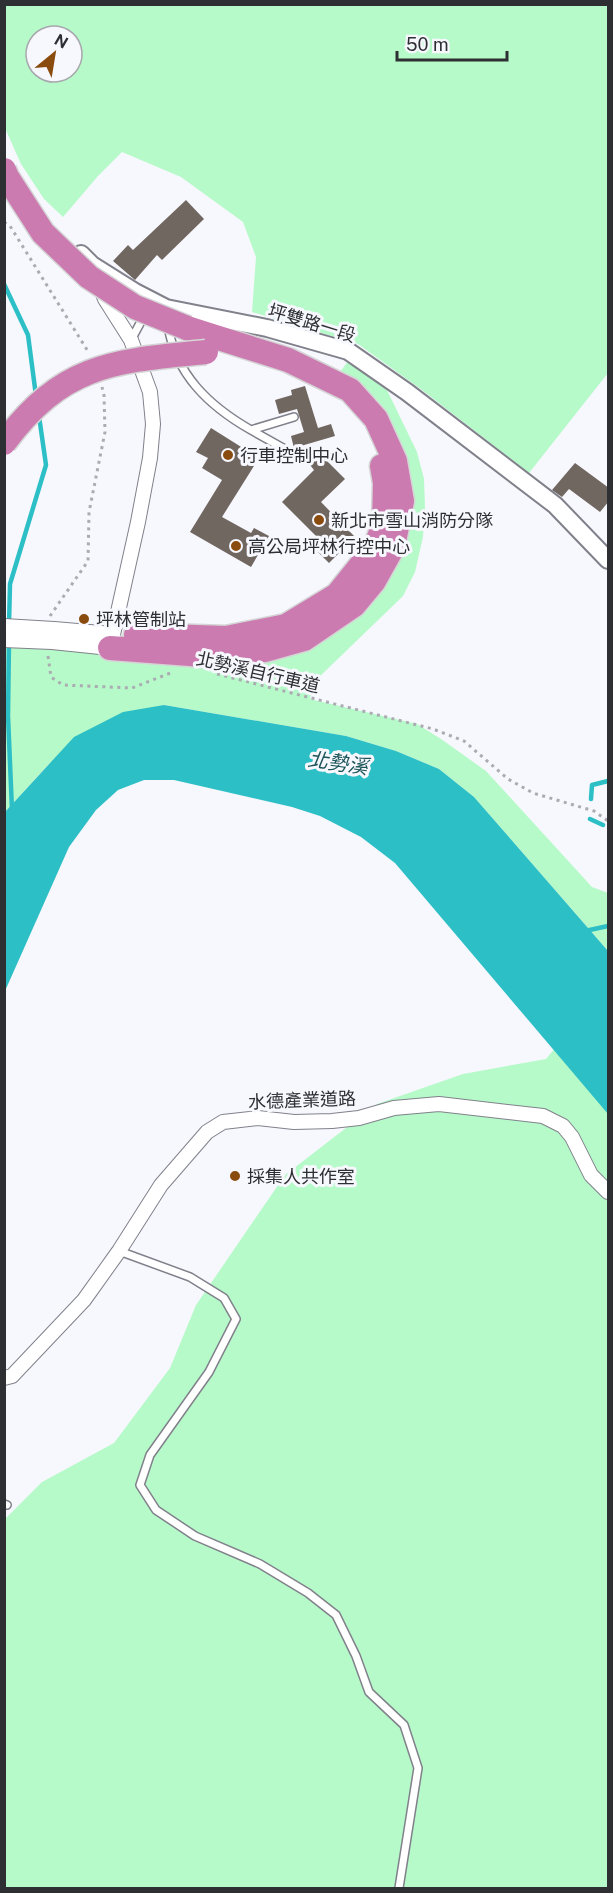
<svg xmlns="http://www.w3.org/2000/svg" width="613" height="1893" font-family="'Public Sans','Noto Sans TC',sans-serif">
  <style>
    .green { fill: #b7fac9; fill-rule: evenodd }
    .water { fill: #2dbfc6 }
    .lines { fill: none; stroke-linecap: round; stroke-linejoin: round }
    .stream { stroke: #2dbfc6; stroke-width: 4.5 }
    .building { fill: #716761 }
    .service-casing { stroke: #81818c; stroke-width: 10 }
    .minor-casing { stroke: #81818c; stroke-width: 16 }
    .tertiary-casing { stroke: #81818c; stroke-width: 20 }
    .motorway-casing { stroke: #d5d5d6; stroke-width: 27 }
    .path { stroke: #abacb2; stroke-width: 3; stroke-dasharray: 3 4.5; stroke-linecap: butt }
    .service { stroke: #fff; stroke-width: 7 }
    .minor { stroke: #fff; stroke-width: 14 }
    .tertiary { stroke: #fff; stroke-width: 16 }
    .motorway { stroke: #cb7bb0; stroke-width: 24 }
    .minor-bridge-casing { stroke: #81818c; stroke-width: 16; stroke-linecap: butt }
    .motorway-bridge-casing { stroke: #d5d5d6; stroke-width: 27; stroke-linecap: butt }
    .minor-bridge { stroke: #fff; stroke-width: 14 }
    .motorway-bridge { stroke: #cb7bb0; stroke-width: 24 }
    .poi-dot { fill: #8a4b0f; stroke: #f7f7fe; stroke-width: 2 }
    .labels { text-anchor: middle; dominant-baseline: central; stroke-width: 6; stroke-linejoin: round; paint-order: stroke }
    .street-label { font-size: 18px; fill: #2e2f33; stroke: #f7f7fe }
    .poi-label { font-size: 18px; fill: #2e2f33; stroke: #f7f7fe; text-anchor: start }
    .water-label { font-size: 20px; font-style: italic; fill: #1c5558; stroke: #f7f7fe }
  </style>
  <rect width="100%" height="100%" fill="#f7f7fe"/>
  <path class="green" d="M4 5H608V373L529 473 422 390 358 344 252 312 256 257 243 222 181 177 122 152 98 176 63 217 44 199 21 164 5 128ZM36 36H72V72H36Z
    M349 360 387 390 417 452 424 479 425 507 423 537 415 572 403 596 314 682 310 699 417 724 441 739 486 771 592 887 608 893V951L474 797 439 769 396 751 346 736 164 705 48 765 5 812V647L229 656 344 615 406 479 337 376Z
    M608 983V1888H5V1519L42 1482 114 1443 170 1368 196 1305 285 1175 377 1104 463 1074 546 1059Z"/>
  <path class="water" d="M164 705 346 736 396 751 439 769 474 797 608 951V1114L395 863 361 837 320 816 292 807 174 780H144L118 790 96 810 69 847 5 991V812L74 737 123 712Z"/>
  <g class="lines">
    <path class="stream" d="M4 284 28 335 36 396
      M9 624 10 584 46 465 39 416
      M9 641 8 716 12 810
      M591 799 592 785 608 781
      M590 819 603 825
      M585 931 608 926"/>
  </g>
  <path class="building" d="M186 200 204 219 162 260 157 255 135 280 113 261 128 245 133 250Z
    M305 386 318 428 331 424 335 436 294 448 291 436 304 432 297 409 279 414 275 400 292 395 291 390Z
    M211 428 259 458 222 517 251 533 254 528 269 536 251 567 190 532 222 480 202 468 208 458 196 452Z
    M321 455 345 479 321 502 355 537 329 563 318 552 325 545 282 502 314 470 310 465Z
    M575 463 609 488V501L600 512 569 489 562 497 552 490Z"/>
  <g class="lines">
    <defs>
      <path id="service" d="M168 325C175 374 209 406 251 430L294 417
        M131 340 144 316
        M251 430 301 458
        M119 1251 190 1277 224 1298 236 1319 209 1372 150 1455 140 1485 156 1510 195 1536 260 1564 308 1593 336 1615 356 1656 369 1692 404 1725 418 1768 399 1888
        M4 1504 7 1505"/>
      <path id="minor" d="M54 629 113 634
        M52 642 110 648 138 522 150 458 153 424 150 392 131 340 105 299 100 286
        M4 1378 12 1376 84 1300 119 1251 161 1185 207 1132 223 1122 258 1118 294 1122 332 1121 359 1118 394 1108 439 1104 543 1116 563 1126 572 1137 591 1175 608 1192"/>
      <path id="tertiary" d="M81 254 92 265 135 292 166 308 267 328 348 351 407 392 555 505 608 560"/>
      <path id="motorway" d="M136 635 226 638 286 626 337 595 366 559 377 542 384 525 385 483 382 466
        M110 648 203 655 265 650 304 639 354 605 374 581 393 547 402 501 395 461 376 419 350 390 288 360 187 328"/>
    </defs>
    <use href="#service" class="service-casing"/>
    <use href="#minor" class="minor-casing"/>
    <use href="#tertiary" class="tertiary-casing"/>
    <use href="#motorway" class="motorway-casing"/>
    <path class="path" d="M4 222 10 226 89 353
      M50 616 88 561 89 512 105 432 104 395 102 387
      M48 656 51 677 63 685 132 688 173 672
      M217 674 433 729 464 741 508 779 533 793 594 811 608 821"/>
    <use href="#service" class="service"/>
    <use href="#minor" class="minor"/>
    <use href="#tertiary" class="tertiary"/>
    <use href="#motorway" class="motorway"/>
    <defs>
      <path id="minor-bridge" d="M4 626 54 629
        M4 640 52 642"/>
      <path id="motorway-bridge" d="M4 170 7 177 43 233 89 277 135 307 187 328
        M4 443C63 363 115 361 206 352"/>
    </defs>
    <use href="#minor-bridge" class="minor-bridge-casing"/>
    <use href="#motorway-bridge" class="motorway-bridge-casing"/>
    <use href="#minor-bridge" class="minor-bridge"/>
    <use href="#motorway-bridge" class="motorway-bridge"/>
  </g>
  <g class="poi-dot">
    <circle cx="228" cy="455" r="6"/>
    <circle cx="319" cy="520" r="6"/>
    <circle cx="236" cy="546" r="6"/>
    <circle cx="84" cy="619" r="6"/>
    <circle cx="235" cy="1176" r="6"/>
  </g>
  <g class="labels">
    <g class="street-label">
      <text transform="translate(312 323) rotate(17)">坪雙路一段</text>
      <text transform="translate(258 672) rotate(13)">北勢溪自行車道</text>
      <text transform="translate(302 1100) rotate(-2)">水德產業道路</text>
    </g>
    <g class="poi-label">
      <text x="240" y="455">行車控制中心</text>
      <text x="331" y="520">新北市雪山消防分隊</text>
      <text x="248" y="546">高公局坪林行控中心</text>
      <text x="96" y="619">坪林管制站</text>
      <text x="247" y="1176">採集人共作室</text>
    </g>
    <g class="water-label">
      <text transform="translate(338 763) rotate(8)">北勢溪</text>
    </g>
  </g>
  <rect width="613" height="1893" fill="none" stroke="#2e2f33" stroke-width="12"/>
  <g transform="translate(54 54) rotate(30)"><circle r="28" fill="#f7f7fe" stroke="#a7a7ad" stroke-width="1.5"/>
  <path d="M0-4.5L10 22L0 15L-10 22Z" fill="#8a4b0f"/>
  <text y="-9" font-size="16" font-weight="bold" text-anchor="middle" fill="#2e2f33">N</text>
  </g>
  <path d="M397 51v9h110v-9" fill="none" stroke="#2e2f33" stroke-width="3"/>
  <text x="406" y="51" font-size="18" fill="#2e2f33" stroke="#f7f7fe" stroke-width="4.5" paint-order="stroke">50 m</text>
</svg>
